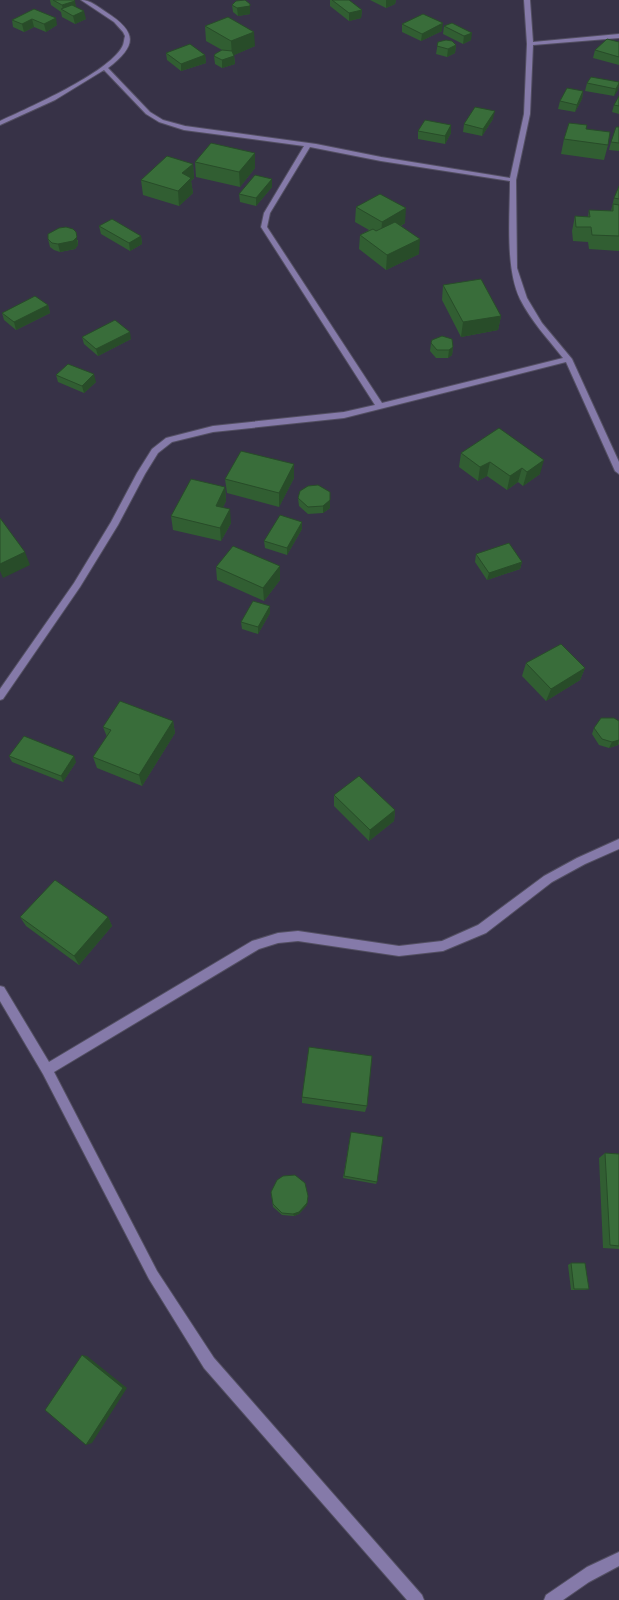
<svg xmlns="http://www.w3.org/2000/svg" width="619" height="1600" font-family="'Exo 2',sans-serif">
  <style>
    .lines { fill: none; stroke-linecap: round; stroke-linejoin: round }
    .minor-casing { stroke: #534f62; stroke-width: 2 }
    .minor { fill: #857aa9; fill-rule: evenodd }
    .wall { fill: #315e32 }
    .shaded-wall { fill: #284c29 }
    .building { fill: #396d3a; stroke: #284c29 }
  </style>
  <rect width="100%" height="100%" fill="#373247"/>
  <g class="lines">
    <defs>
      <path id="minor" d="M81 0C91 0 98 7 106 12 137 32 138 45 108 68L150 112 163 120 185 126 316 144 381 157 510 178 524 114 527 44 524 0H530L533 42 619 34V38L533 45 530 114 516 180 517 268 527 298 542 323 572 359 619 462V474L615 471 566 362 344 418 213 432 172 442 158 453 145 474 118 525 80 587 3 699 0 700V689L74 583 111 522 137 473 152 449 166 438 213 426 344 412 375 405 261 227 264 213 304 146 184 130 159 122 146 114 104 70 55 100 0 125V121C28 108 108 73 122 47 124 44 124 39 125 36L123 32 114 22ZM310 147 381 161 510 181C510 216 505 268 520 299 531 321 548 339 563 358L382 403 267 227 270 213Z
        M619 839V849L585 864 552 882 486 933 443 951 399 956 298 941 278 943 259 949 54 1072 157 1271 214 1358 422 1595 424 1600H407L204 1368 149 1279 43 1074 0 1001V986L4 987 49 1062 252 941 278 933 298 931 399 946 442 941 478 925 544 876 577 858Z
        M619 1552V1566L589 1582 563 1600H544L546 1595 587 1567Z"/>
    </defs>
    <use href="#minor" class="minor-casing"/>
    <use href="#minor" class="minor"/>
  </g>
  <path class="wall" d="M50 0H74L76 7 86 19 75 24 62 17 61 12 51 5Z
    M330 0H349L362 10 361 18 349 21 330 6Z
    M370 0H396L395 4 386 8Z
    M250 4V14L238 16 233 12 232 5Z
    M34 9 57 25 46 32 34 27 24 32 13 27 12 20Z
    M402 24 442 31 421 41 402 32Z
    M205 26 255 46 234 55 235 64 222 68 215 64 214 56 222 50 206 41Z
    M444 26 471 40 463 44 443 34Z
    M438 42 456 45 455 53 447 57 436 54Z
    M619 42V65L593 58 595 50Z
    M166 53 205 55 206 63 181 71 167 60Z
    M619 82 618 90 614 96 585 91 587 83Z
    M583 91 582 99 575 112 558 109 560 101Z
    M619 96V114L612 112 614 105Z
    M493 119 482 136 463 132 464 124Z
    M619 127V151L609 150 611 142Z
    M586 129 608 145 604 160 561 154 564 139Z
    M418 131 451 133 445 144 418 139Z
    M255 153V168L240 187 196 177 195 162Z
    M193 164 194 178 191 181 193 193 179 206 143 195 141 180Z
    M619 186V251L589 249 588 242 573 241 572 231 575 216 588 217 589 210 611 211 614 198Z
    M272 187 256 206 240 202 239 194Z
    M356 207 405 223 401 226 419 254 386 270 359 249 360 235 369 230 355 222Z
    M99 226 141 236 142 244 130 251 101 234Z
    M48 239 78 240V245L75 249 60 252 54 250 50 247Z
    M443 285 501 316 498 330 461 337 442 300Z
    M48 305 50 313 16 330 4 320 2 313Z
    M82 337 131 339 98 356 84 344Z
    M431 343 453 347 452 355 448 358H436L430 351Z
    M56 375 96 382 84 393 58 382Z
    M499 428 540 474 523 486 518 482 507 490 487 476 478 481 459 467 461 453Z
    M294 478 279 507 227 493 225 479Z
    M225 487 226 501 223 507 231 523 221 541 173 530 171 516Z
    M298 498 330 508 323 513 308 514 299 506Z
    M302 522V529L287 555 265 548 264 541Z
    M476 554 522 562 520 569 487 580 475 562Z
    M216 567 280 580 264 601 217 580Z
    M270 606V613L258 634 242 629 241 622Z
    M526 663 585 668 580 680 546 701 522 676Z
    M173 721 175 733 142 786 97 768 93 757 107 737 103 727Z
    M619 721V744L618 745 609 748 599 745 592 734 594 728Z
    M9 756 76 762 63 782 12 762Z
    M334 795 395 810 394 821 369 841 334 806Z
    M20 917H108L112 926 79 965 26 926Z
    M302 1097 367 1106 365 1112 302 1103Z
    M351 1132 377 1182 376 1184 343 1178Z
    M605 1153 619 1154V1249L603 1248 599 1158Z
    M271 1192 308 1196 307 1205 299 1214 294 1216 282 1215 273 1207Z
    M571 1263 589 1289 585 1290H571L568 1265Z"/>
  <path class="shaded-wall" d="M386 0H396L395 4 386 8Z
    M75 1 76 8 63 10 62 5Z
    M250 4V14L238 16 237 8Z
    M362 10 361 18 349 21V13Z
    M84 11 86 19 75 24 73 16Z
    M56 18 57 25 46 32 44 24Z
    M32 19 34 27 24 32 22 24Z
    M443 23 442 31 421 41 422 34Z
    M254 32 255 46 232 56 231 41Z
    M472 33 471 40 463 44 464 36Z
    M456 45 455 53 447 57 448 49Z
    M205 55 206 63 181 71V64Z
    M234 56 235 64 222 68V60Z
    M619 83 618 90 614 96 616 89Z
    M583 91 582 99 575 112 577 105Z
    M495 111 493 119 482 136 483 129Z
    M451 125V133L445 144V136Z
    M255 153V168L240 187 239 172Z
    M193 164 194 178 191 181 193 193 179 206 178 191 182 173Z
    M272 179V187L256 206V198Z
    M406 208 405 223 381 237 382 222Z
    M76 232 78 245 75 249 60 252 58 244Z
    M141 236 142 244 130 251 129 243Z
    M420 239 419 254 386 270 387 255Z
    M48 305 50 313 16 330 14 322Z
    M501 316 498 330 461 337 463 322Z
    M130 332 131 339 98 356 96 349Z
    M453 347 452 355 448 358 449 350Z
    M94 374 96 382 84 393 82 386Z
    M544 460 540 474 523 486 527 472Z
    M490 462 487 476 478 481 480 467Z
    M294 464V478L279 507V493Z
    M522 468 518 482 507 490 510 476Z
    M225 487 226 501 217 519 216 506Z
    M330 500V508L323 513V506Z
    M230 509 231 523 221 541 220 528Z
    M302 522V529L287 555V548Z
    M25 552 30 565 3 578 0 571V564Z
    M522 562 520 569 487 580 489 573Z
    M280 566V580L264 601 263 588Z
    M270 606V613L258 634V627Z
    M585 668 580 680 546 701 551 689Z
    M173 721 175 733 142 786 139 775Z
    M619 740 618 745 609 748 612 742Z
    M74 756 76 762 63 782 61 776Z
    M395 810 394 821 369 841 370 830Z
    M108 917 112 926 79 965 74 956Z
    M308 1196 307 1205 299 1214 294 1216 293 1214Z
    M82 1355 87 1356 127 1388 92 1443 86 1445Z"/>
  <path class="building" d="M53 0H74L75 1 62 5Z
    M245 0 250 4V6L237 8 232 5 236 1Z
    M332 0H349L362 10 349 13Z
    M72 5 84 11 73 16 61 9Z
    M34 9 56 18 44 24 32 19 22 24 12 20Z
    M423 14 443 23 422 34 402 24Z
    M228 17 254 32 231 41 205 26Z
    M452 23 472 33 464 36 444 26Z
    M607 39 619 42V57L595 50Z
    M446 40 452 41 456 45 448 49 437 46 438 42Z
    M190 44 205 55 181 64 166 53Z
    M222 50 232 51 234 56 222 60 214 56 215 54Z
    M591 77 619 82V83L616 89 587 83Z
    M567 88 583 91 577 105 560 101Z
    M619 96V106L614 105Z
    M475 107 495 111 483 129 464 124Z
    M425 120 451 125 445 136 418 131Z
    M569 123 587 125 586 129 610 132 608 145 564 139Z
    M616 127H619V143L611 142Z
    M211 143 255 153 239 172 195 162Z
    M167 156 193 164 182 173 191 178 178 191 141 180Z
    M255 175 272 179 256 198 239 194Z
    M619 186V199L614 198Z
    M380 194 406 208 382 222 356 207Z
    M613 204 619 205V236L592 235 591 227H576L575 216 590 217 589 210 613 211Z
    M112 219 141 236 129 243 99 226Z
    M395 222 420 239 387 255 360 235 373 229 376 231Z
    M66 227 73 229 76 232 77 237 73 241 58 244 52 243 48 239V234L59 228Z
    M481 279 501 316 463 322 443 285Z
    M35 296 48 305 14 322 2 313Z
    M115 320 130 332 96 349 82 337Z
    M442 336 452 339 453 347 449 350H437L431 343 432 340Z
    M68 364 94 374 82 386 56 375Z
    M499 428 544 460 527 472 522 468 510 476 490 462 480 467 461 453Z
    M241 451 294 464 279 493 225 479Z
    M191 479 225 487 216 506 230 509 220 528 171 516Z
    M318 485 330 492V500L323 506 308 507 298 498 300 491 308 486Z
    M280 515 302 522 287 548 264 541Z
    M0 518 25 552 0 564Z
    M509 543 522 562 489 573 476 554Z
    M233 546 280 566 263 588 216 567Z
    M253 601 270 606 258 627 241 622Z
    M561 644 585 668 551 689 526 663Z
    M120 701 173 721 139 775 93 757 111 730 103 727Z
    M601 718H614L619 721V740L612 742 602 739 594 728Z
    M24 736 74 756 61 776 9 756Z
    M359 776 395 810 370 830 334 795Z
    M55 880 108 917 74 956 20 917Z
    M309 1047 372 1056 367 1106 302 1097Z
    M351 1132 383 1137 377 1182 344 1176Z
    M605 1153 619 1154V1246L610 1245Z
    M295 1175 305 1183 308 1196 307 1203 299 1212 293 1214 282 1213 273 1204 271 1192 277 1180 283 1176Z
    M571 1263H585L589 1289H574Z
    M82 1355 123 1388 86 1445 45 1410Z"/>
</svg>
